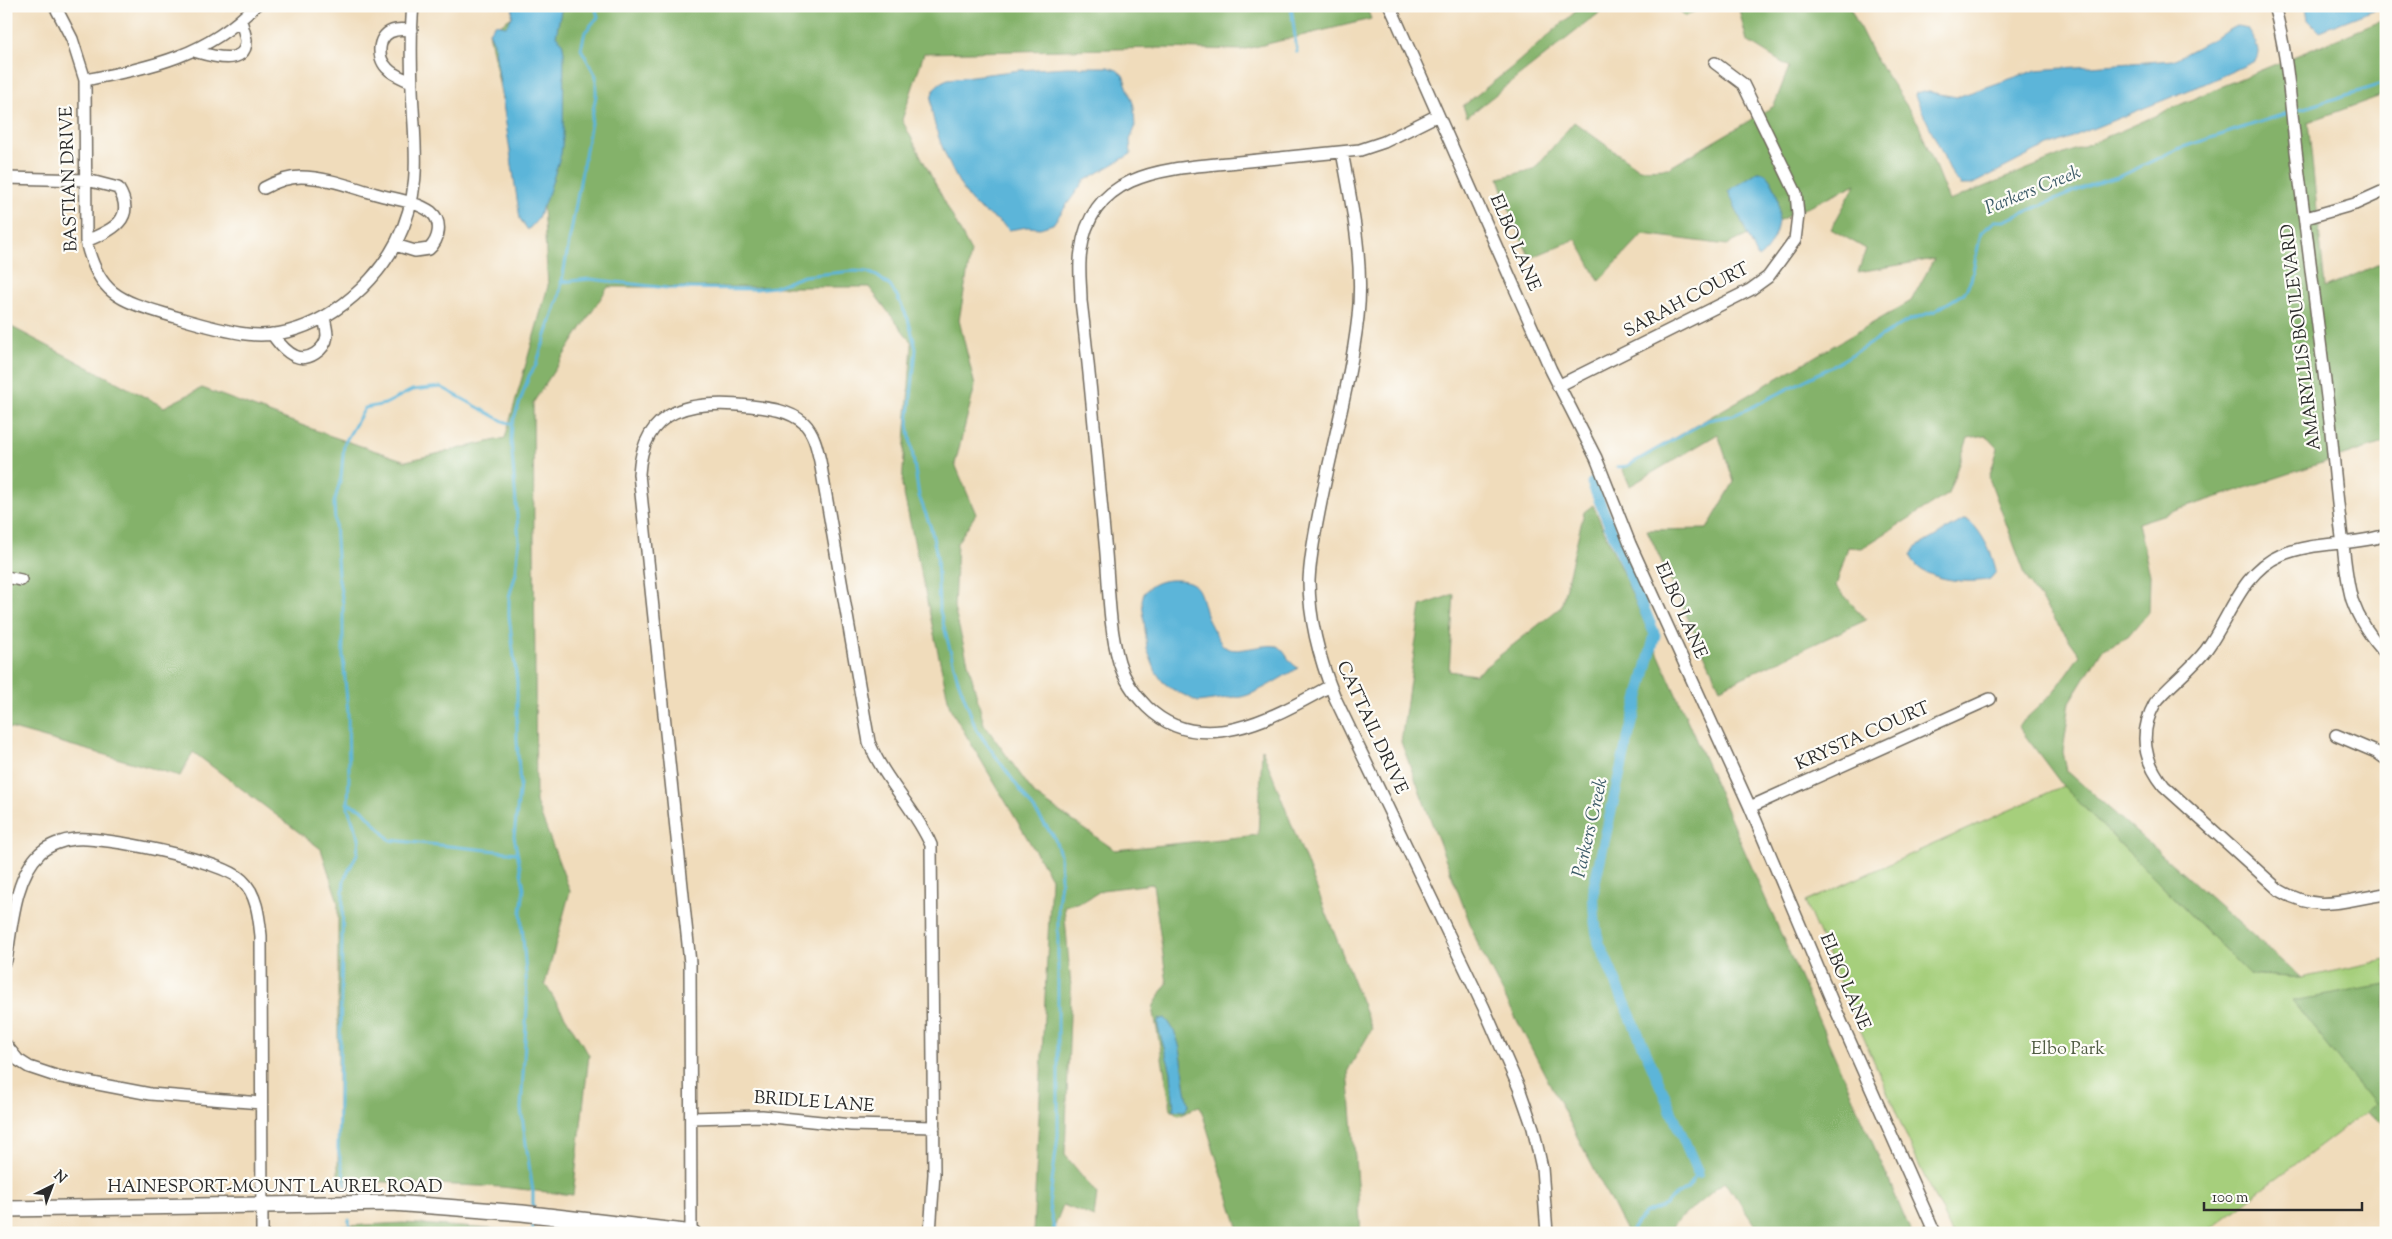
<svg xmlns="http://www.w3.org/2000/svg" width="2392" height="1239" font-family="'Sorts Mill Goudy',serif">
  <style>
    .green { fill: #a6cf7b; stroke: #687d53 }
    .forest { fill: #84b26b; stroke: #586e4b }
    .water { fill: #5cb5d9; stroke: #447082 }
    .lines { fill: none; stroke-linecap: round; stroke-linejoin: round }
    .stream { stroke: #5cb5d9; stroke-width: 3 }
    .canal { stroke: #5cb5d9; stroke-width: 11 }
    .minor-casing { stroke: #70695d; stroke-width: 14 }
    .major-casing { stroke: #70695d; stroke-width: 18 }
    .minor { stroke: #fff; stroke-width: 11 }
    .major { stroke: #fff; stroke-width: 15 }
    .labels { text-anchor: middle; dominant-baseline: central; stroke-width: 4.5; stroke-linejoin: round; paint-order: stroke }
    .street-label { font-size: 18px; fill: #2b2b2b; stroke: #fdfcf7 }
    .park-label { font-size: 18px; fill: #505c43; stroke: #fdfcf7 }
    .water-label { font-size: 19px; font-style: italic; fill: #3c5b68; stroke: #fdfcf7 }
  </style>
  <rect width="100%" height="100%" fill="#fdfcf7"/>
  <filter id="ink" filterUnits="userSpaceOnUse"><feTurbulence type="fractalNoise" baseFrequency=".02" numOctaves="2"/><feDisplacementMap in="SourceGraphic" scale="10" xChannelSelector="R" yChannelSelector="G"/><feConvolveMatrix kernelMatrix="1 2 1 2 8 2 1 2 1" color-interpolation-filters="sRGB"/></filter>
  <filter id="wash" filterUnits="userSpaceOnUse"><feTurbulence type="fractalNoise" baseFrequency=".0096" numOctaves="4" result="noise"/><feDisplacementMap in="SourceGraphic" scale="20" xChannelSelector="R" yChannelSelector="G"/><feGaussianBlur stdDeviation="1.12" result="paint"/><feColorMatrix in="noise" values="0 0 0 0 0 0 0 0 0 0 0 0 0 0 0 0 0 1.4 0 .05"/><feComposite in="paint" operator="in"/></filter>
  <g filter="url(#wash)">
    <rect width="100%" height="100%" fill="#f0dcbb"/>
    <path class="green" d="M2063 786 2249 974 2301 978 2386 960V1119L2374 1105 2205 1233H1952L1918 1163 1805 902Z"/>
    <path class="forest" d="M513 6H1366L1371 19 1242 50 1159 48 924 53 902 120 971 252 959 320 975 386 955 464 976 514 957 543 954 608 984 724 1035 795 1115 850 1258 835 1262 749 1372 1029 1348 1070 1361 1233H1240L1200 1106C1193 1107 1187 1113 1178 1115L1171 1109 1153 1007 1167 983 1153 884 1102 890 1084 901 1064 906 1071 987 1065 1155 1097 1194 1094 1217 1063 1205 1052 1233H1033L1051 878 950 708 902 485 912 343 869 287H608L533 403 536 802 570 891 545 984 589 1055 573 1195 502 1187 338 1180V902L321 849 193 752 180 776 6 727V324L164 407 202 388 331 436 406 461 505 438 548 286 543 206 528 230 489 32 512 17Z
      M1582 6H1608L1467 117 1463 106 1511 68Z
      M1677 6H1703L1685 17Z
      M1738 6H1849L1874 56 1918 123 1949 201 2123 130 2222 86 2386 19V94L2308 122 2325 288 2386 261V442L2138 523 2150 575 2149 612 2128 637 2102 650 2070 702 2063 752 2067 771 2301 978 2249 974 2063 786 2018 726 2054 692 2080 655 2028 582 1989 478 1998 448 1986 435 1968 438 1948 494 1862 548 1848 547 1836 586 1866 620 1720 688 1647 530 1707 529 1734 482 1718 434 1630 486 1622 468 1911 301 1934 259 1858 272 1866 249 1831 229 1856 184 1727 245 1643 234 1599 281 1576 239 1530 258 1514 223 1499 178 1534 169 1574 122 1639 169 1669 168 1774 106 1789 67 1747 41Z
      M1593 505 1884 1169 1911 1233H1760L1725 1181 1674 1224 1669 1233H1627L1479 947 1401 742 1421 606 1454 594 1449 671 1475 675 1561 607 1584 512Z
      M2386 985V1127L2365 1111 2374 1104 2292 1001Z
      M403 1223 551 1233H290V1229Z"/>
    <path class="water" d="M513 6H562L556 36 562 41 564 52 563 138 561 154 549 192 537 220 528 230 520 219 494 43 489 32 495 24 506 26 512 17Z
      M2306 6H2384L2319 31 2308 20Z
      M2237 26 2247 28C2253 38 2263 50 2255 61L2204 84 2037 151 1971 185H1961L1953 176 1915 96 1916 93 1923 91 1957 97 2036 70 2173 60Z
      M1066 67H1108L1117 70 1123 75 1134 106 1135 128 1130 140 1131 154 1084 181 1053 224 1040 228 1027 227 1009 230C998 218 983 214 972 202 956 184 926 119 932 95 934 86 940 82 948 79L1020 70Z
      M1757 172H1764C1787 192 1782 242 1758 258L1728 191Z
      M1965 519C1979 524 1995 558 1996 572L1990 579C1971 585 1914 580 1911 555L1915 548Z
      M1170 580C1198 579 1199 588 1205 611 1207 619 1211 626 1215 633 1218 638 1221 645 1227 648 1238 654 1262 643 1277 646 1287 652 1286 660 1298 668 1285 675 1247 701 1234 697L1198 702 1172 689 1163 682 1156 672 1147 649 1142 601C1143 587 1158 581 1170 580Z
      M1165 1018C1186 1040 1181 1077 1189 1104L1185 1111 1174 1110 1171 1072 1158 1027V1020Z"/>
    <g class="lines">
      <path class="stream" d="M1291 6 1297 52
        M2294 111 2386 83
        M561 282 590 279 667 288 756 289 774 287 804 276 853 271 867 272 877 276 890 286 897 296 908 319 916 349 908 424 919 496 931 528 937 556 939 607 957 677 976 729 1054 837 1060 854 1061 881 1058 905V1136L1049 1205 1055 1233
        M1617 467 1627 466 1708 420 1734 415 1754 406 1831 367 1909 320 1935 311 1948 303 1964 293 1971 280 1981 233 1995 221H2004L2090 185 2121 176 2177 149 2288 113
        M347 803 362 809 390 840 517 853
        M346 1185 338 1149 343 893 344 880 357 854 359 838 348 808 349 776 348 712 343 657V603L338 575 334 503 341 478 344 444 365 408 385 404 412 390 441 387 503 421 512 424
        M533 1210V1192L521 1109 527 1007 526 974 521 913 524 888 514 836 520 784 517 740V682L509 616V597L516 573 519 541 511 440 512 424 529 376 536 365 559 297 596 95V76L581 49 585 32 598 17 595 6
        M349 1220 350 1233
        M533 1233V1218
        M1629 1233 1644 1214 1665 1205 1672 1198 1688 1188 1698 1173"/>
      <path class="canal" d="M1592 483 1655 635 1626 746 1594 886C1593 905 1594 924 1599 943L1698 1173"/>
    </g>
  </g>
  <g filter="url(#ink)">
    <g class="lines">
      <defs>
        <path id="minor" d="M55 6 72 39 85 80 86 241C99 297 122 301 172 316 196 323 221 331 246 334 308 342 370 294 397 241 424 187 414 145 412 89 411 62 410 33 413 6
          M1390 6 1551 370 1596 458 1630 544 1750 807 1832 1001 1935 1233
          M2274 6C2288 54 2290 102 2296 151 2307 241 2319 331 2330 421 2334 462 2337 503 2343 544 2345 563 2347 582 2352 600 2359 620 2372 639 2386 654
          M194 51C208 55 247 68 246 40 245 33 242 26 241 20
          M85 80C151 67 206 57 255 6
          M411 82C403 78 393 75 387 68 376 57 377 33 396 30 401 29 407 30 412 30
          M1342 152C1352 205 1364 262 1358 317 1351 379 1333 441 1321 502 1316 528 1310 554 1309 581 1309 622 1320 661 1335 698L1484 1008 1519 1088 1533 1128 1542 1168 1547 1233
          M6 178 87 180 118 188C138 220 110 231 86 241
          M264 188C275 182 288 177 301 177 326 177 351 187 376 194 393 199 416 201 431 212 443 222 439 240 429 249L415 251 395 245
          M2306 218 2355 204 2386 190
          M272 334C278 342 285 352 295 356 308 362 325 350 327 336 327 330 325 323 324 317
          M1558 386 1750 290 1768 277 1795 240 1798 215 1796 193 1743 84 1715 63
          M2386 535C2352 546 2314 541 2281 555 2241 572 2230 618 2206 650 2191 670 2170 684 2155 703 2139 732 2143 760 2164 786L2279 890C2320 914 2343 900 2386 894
          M6 577 21 580
          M1330 686C1276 716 1201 760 1147 707 1134 694 1124 679 1119 662 1108 624 1109 581 1105 542 1097 462 1091 381 1081 301 1081 284 1078 268 1081 251 1091 172 1165 169 1228 163 1272 159 1316 154 1360 150L1384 142 1438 115
          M2336 735 2376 752 2386 759
          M1750 807 1990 699
          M6 960C12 927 14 878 40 853 49 845 63 840 75 839 104 836 221 860 242 880 257 894 259 917 261 936L262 1233
          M6 1045 18 1060 29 1067 56 1076 150 1094 261 1103
          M691 1118 762 1116 851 1125 934 1127
          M691 1233 690 963 639 474C643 406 694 400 750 406 769 408 789 410 804 423 814 433 817 448 820 461L869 742C884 780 915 808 931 845L934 1174 930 1233"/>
        <path id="major" d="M6 1209 393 1203 522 1213 693 1233"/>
      </defs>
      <use href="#minor" class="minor-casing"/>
      <use href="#major" class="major-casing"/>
      <use href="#minor" class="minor"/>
      <use href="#major" class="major"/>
    </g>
  </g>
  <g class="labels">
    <g class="street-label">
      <text transform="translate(70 179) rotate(-92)">BASTIAN DRIVE</text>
      <text transform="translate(1514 243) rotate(67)">ELBO LANE</text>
      <text transform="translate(1687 301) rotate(-28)">SARAH COURT</text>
      <text transform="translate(2302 337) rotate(-97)">AMARYLLIS BOULEVARD</text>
      <text transform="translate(1680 611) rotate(66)">ELBO LANE</text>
      <text transform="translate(1371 728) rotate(65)">CATTAIL DRIVE</text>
      <text transform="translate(1863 737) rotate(-24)">KRYSTA COURT</text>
      <text transform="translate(1844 982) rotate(67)">ELBO LANE</text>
      <text transform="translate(814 1103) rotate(4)">BRIDLE LANE</text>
      <text x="275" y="1188">HAINESPORT-MOUNT LAUREL ROAD</text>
    </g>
    <g class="park-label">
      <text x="2068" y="1050">Elbo Park</text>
    </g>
    <g class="water-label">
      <text transform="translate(2033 191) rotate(-22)">Parkers Creek</text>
      <text transform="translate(1591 828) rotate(-77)">Parkers Creek</text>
    </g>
  </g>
  <rect width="2392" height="1239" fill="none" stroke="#fdfcf7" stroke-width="25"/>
  <g transform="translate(52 1186) rotate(42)" stroke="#fdfcf7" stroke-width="4" paint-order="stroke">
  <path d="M0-4L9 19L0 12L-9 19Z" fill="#2b2b2b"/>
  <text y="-8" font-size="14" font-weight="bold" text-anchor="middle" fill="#2b2b2b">N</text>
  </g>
  <path d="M2204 1202v8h158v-8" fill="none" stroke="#2b2b2b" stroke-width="2.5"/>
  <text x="2212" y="1202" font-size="15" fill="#2b2b2b" stroke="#fdfcf7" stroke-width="4" paint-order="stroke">100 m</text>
</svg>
